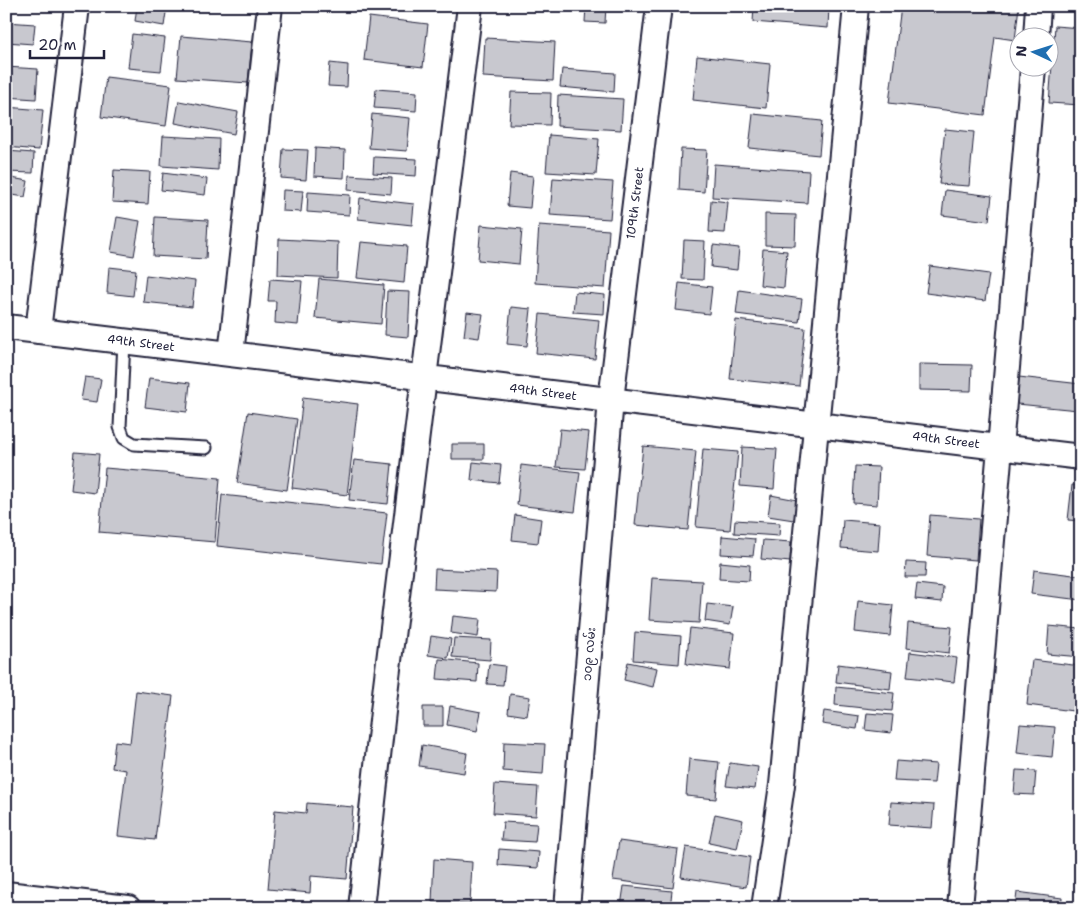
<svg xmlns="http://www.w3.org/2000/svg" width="1087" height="914" font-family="'Shantell Sans','Noto Sans Myanmar',sans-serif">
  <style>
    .building { fill: #c8c8cf; stroke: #22223b }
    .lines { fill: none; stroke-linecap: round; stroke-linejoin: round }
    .service-casing { stroke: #22223b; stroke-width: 15 }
    .minor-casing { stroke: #22223b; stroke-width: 28 }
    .service { stroke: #fff; stroke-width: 11 }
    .minor { stroke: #fff; stroke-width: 24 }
    .labels { text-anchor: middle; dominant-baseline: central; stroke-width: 4; stroke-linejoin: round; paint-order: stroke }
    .street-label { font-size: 12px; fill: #22223b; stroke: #fff }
  </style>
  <rect width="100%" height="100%" fill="#fff"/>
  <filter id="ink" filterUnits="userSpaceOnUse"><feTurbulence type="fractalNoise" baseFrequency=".02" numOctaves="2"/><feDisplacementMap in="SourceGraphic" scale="10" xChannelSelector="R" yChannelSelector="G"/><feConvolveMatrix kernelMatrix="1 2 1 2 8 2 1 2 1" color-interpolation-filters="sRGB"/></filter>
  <g filter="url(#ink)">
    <path class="building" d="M137 6H167L164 26 135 21Z
      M586 6H606L605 23 585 22Z
      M754 6H829L828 28 753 22Z
      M901 6H1019L1015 40 995 37 985 115 889 103Z
      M369 17 428 24 423 67 364 60Z
      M6 22 35 24 33 44 6 42Z
      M1055 26 1081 28V105L1049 103Z
      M132 34 165 38 161 71 128 68Z
      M181 36 252 42 248 83 177 78Z
      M485 38 555 42 553 81 483 77Z
      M697 56 770 64 766 108 693 100Z
      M330 63 348 65 347 87 328 86Z
      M6 67 38 69 36 99 6 97Z
      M562 69 615 73 614 92 560 87Z
      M106 77 171 85 166 126 101 117Z
      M376 89 417 92 416 111 374 108Z
      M511 92 551 93 550 125 509 124Z
      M558 95 623 99 621 130 557 126Z
      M179 101 238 112 234 134 175 123Z
      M6 107 43 110 39 150 6 147Z
      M372 114 410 118 407 151 369 148Z
      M753 114 822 121 819 155 749 148Z
      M945 129 974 132 969 186 939 184Z
      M549 135 599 139 596 175 546 172Z
      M163 136 219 139 218 170 161 166Z
      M315 148 345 150 344 178 314 176Z
      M283 149 308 150 306 180 281 178Z
      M681 149 707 150 704 192 679 190Z
      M6 151 34 153 33 173 6 172Z
      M374 157 417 159 416 176 373 173Z
      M714 164 809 171 807 203 712 197Z
      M114 170 150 172 148 204 112 202Z
      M163 173 207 179 205 195 161 190Z
      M510 173 533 176 530 208 507 206Z
      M349 175 392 178 391 194 348 190Z
      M6 177 28 181 25 197 6 194Z
      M553 178 613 182 610 219 550 215Z
      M283 190 303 191 301 212 282 211Z
      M945 190 992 196 989 221 942 215Z
      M308 192 350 195 349 215 307 212Z
      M360 198 414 204 412 225 358 219Z
      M711 200 728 202 725 233 709 232Z
      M765 214 796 215 795 246 765 245Z
      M117 217 140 221 134 256 111 252Z
      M155 217 208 220 206 259 153 256Z
      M481 225 522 229 519 264 478 260Z
      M539 225 609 230 605 288 535 283Z
      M279 239 338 242 337 278 278 275Z
      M684 240 705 241 703 280 682 279Z
      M361 242 407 246 404 283 357 278Z
      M713 245 739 248 737 270 711 267Z
      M763 249 787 251 784 288 760 285Z
      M930 266 989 274 985 301 926 293Z
      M109 267 136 270 133 296 107 293Z
      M146 275 195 281 192 307 143 302Z
      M270 279 302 281 298 325 275 323 276 301H268Z
      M319 279 384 285 381 324 315 318Z
      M679 283 712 287 709 314 676 310Z
      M739 290 802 299 799 322 736 314Z
      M387 291 410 292 408 337 385 335Z
      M575 292 605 295 604 314 573 312Z
      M511 307 531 309 527 346 507 344Z
      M467 312 483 314 479 338 464 336Z
      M540 314 599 320 595 359 536 353Z
      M736 320 805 328 799 386 730 379Z
      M919 364 972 365 971 391 919 390Z
      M85 377 101 379 97 402 81 400Z
      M1019 377 1081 384 1078 410 1017 404Z
      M149 378 190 383 187 412 145 407Z
      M303 397 358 404 347 495 292 488Z
      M248 412 297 419 287 490 237 483Z
      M560 429 589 432 585 469 556 467Z
      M452 444H484V459H452Z
      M643 446 696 451 688 530 635 525Z
      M742 447 777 449 774 489 740 486Z
      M703 449 738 452 730 530 696 527Z
      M75 452 99 454 95 493 71 490Z
      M354 460 392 464 388 504 349 500Z
      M473 462 501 465 499 483 471 480Z
      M521 465 580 472 575 512 517 505Z
      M855 466 879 467 877 505 853 503Z
      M105 468 220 478 215 542 99 532Z
      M1072 485 1081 486V521L1068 520Z
      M222 495 387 513 381 564 217 546Z
      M771 495 797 500 794 520 768 516Z
      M515 515 541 519 538 543 512 540Z
      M930 515 979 519 976 560 927 556Z
      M735 520 780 523 779 536 734 533Z
      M843 520 880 523 878 551 841 548Z
      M722 536 755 539 753 556 721 554Z
      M763 540 791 542 790 562 761 559Z
      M720 562 750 565 749 581 719 579Z
      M906 562 926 563 925 577H905Z
      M435 569 497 572 496 592 434 589Z
      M1034 570 1081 576V600L1031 594Z
      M652 578 702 581 699 623 649 620Z
      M917 584 943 587 942 602 915 599Z
      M858 601 893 605 890 636 855 632Z
      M707 604 733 607 730 625 705 621Z
      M453 616 480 619 478 637 451 633Z
      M908 623 952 627 949 653 906 648Z
      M1049 626 1081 629V657L1047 654Z
      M690 628 734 633 730 669 686 664Z
      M635 632 681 636 679 664 633 660Z
      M431 636 451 639 448 658 428 655Z
      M454 638 491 640 490 660 452 657Z
      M910 652 957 658 954 682 907 677Z
      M439 659 478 663 477 682 437 679Z
      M1032 660 1081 666V712L1027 705Z
      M628 662 657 668 653 687 624 680Z
      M489 664 505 666 503 685 487 684Z
      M838 664 892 671 890 689 836 682Z
      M836 687 894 693 892 711 835 705Z
      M136 691 173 696 155 840 118 836 126 770 112 768 115 741 130 743Z
      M510 694 530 697 527 716 508 713Z
      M450 706 481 712 477 731 447 725Z
      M423 707H443V726H423Z
      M824 711 859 716 857 729 822 724Z
      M867 713 893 715 891 733 865 730Z
      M1020 724 1055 727 1052 757 1017 753Z
      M504 742 545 744 543 774 503 771Z
      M422 745 467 753 464 773 419 766Z
      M689 759 719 762 716 799 686 796Z
      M896 761 936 764 934 783 894 781Z
      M730 763 758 767 755 789 726 786Z
      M1016 770 1036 771 1034 795 1014 794Z
      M495 784 538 787 536 816 493 813Z
      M891 802 934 805 932 828 889 825Z
      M307 803 353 807 347 879 311 876 310 893 268 889 275 810 306 813Z
      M715 814 743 820 737 849 709 843Z
      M503 822 537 824 535 842 501 840Z
      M619 841 678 849 673 888 613 880Z
      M686 847 750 857 746 887 681 877Z
      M499 849 539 852 538 868 498 865Z
      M434 859 472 862 470 904 432 902Z
      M624 886 672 891 670 908 621 906Z
      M1017 892 1062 898 1061 908H1015Z"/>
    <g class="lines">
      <defs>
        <path id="service" d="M124 341 120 427 124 438 134 444 206 448"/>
        <path id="minor" d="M1036 38 1038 6
          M6 327C365 368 723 414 1081 457
          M38 331 77 6
          M231 354 270 6
          M6 894 128 908
          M361 908 386 685 470 6
          M567 908 611 400 659 6
          M764 908 782 785 856 6
          M960 908 1033 68"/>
      </defs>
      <use href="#service" class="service-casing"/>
      <use href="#minor" class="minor-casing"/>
      <use href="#service" class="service"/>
      <use href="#minor" class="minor"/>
    </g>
  </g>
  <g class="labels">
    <g class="street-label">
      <text transform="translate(635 203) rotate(-83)">109th Street</text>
      <text transform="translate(141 343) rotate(7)">49th Street</text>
      <text transform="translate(543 392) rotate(7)">49th Street</text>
      <text transform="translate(946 440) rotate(7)">49th Street</text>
      <text transform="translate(589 654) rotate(-85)">၁၀၉ လမ်း</text>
    </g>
  </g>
  <rect width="1087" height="914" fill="none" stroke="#fff" stroke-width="25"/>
  <rect x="12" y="12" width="1062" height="889" fill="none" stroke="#22223b" stroke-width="2" filter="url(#ink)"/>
  <g transform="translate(1034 52) rotate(274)"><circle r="24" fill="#ffffff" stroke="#a7a7b1"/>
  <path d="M0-4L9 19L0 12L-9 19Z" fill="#1f6fb2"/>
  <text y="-8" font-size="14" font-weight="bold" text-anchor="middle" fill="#22223b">N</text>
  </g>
  <path d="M30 50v8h74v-8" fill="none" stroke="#22223b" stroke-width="2.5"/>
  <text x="38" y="50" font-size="15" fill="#22223b" stroke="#ffffff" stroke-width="4" paint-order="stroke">20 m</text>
</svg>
